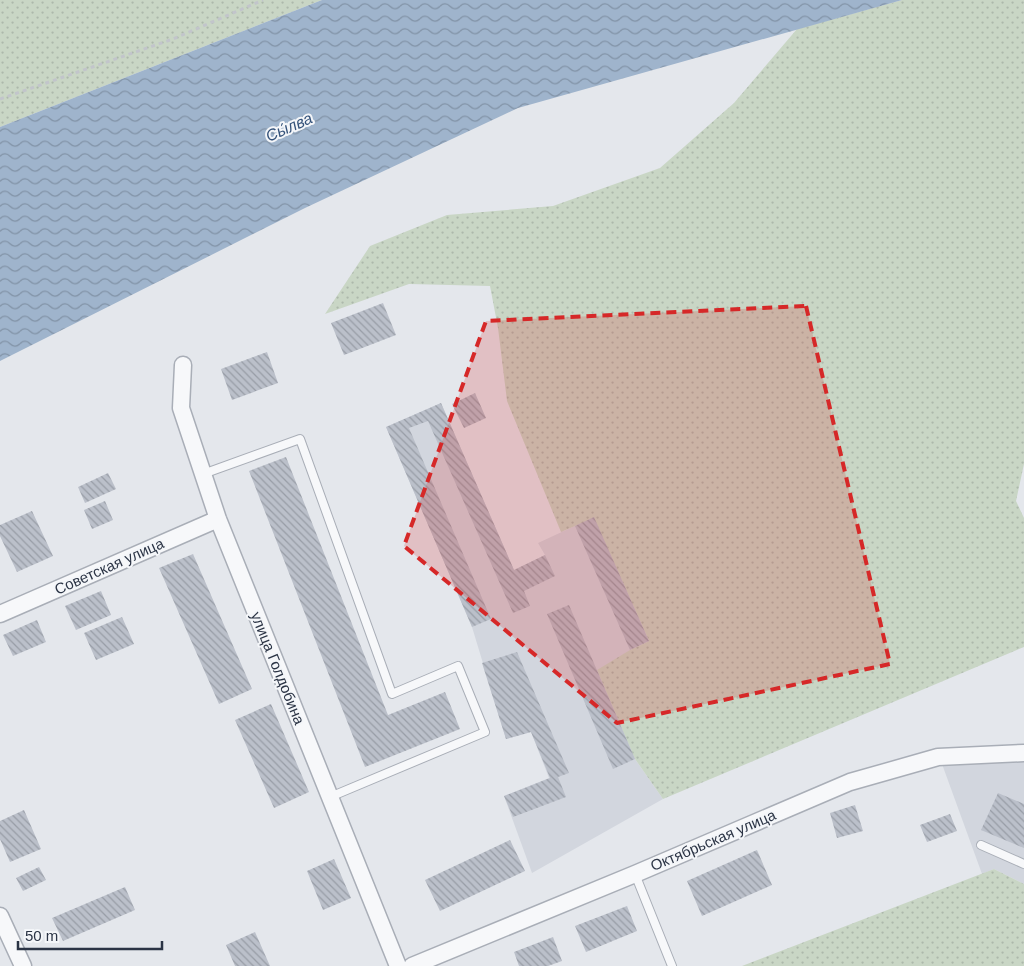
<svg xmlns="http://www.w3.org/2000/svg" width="1024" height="966" viewBox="0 0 1024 966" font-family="Helvetica,sans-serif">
<defs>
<pattern id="grass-dots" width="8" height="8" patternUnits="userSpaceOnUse" patternTransform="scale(1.25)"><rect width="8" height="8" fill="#c9d6c5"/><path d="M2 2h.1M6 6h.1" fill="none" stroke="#adb8ab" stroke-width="1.8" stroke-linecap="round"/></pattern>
<pattern id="water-waves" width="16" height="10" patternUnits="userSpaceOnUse" patternTransform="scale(1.25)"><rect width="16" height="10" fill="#9fb4cc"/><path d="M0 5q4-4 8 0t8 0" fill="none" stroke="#8293a7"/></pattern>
<pattern id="building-back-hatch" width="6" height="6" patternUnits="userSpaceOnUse" patternTransform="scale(1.25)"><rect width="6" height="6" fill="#bbc0ca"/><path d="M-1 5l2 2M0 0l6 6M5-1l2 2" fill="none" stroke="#989da6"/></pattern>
</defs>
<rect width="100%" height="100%" fill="#e4e7ec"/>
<!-- built -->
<path fill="#d2d6de" d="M441,403L514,570L545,555L538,543L594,517L649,641L630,650L635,759L663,799L532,873L504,796L549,778L531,732L506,739L472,627L386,427Z
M1024,757V884L994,869L982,874L942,764Z"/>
<!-- grass -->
<path fill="url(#grass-dots)" d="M0,0H322L0,127Z
M902,0H1024V464L1016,501L1024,518V647L663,799L635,759L597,670L630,650L649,641L594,518L561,532L507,401L498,328L490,286L409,284L325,314L370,246L447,215L553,206L660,168L734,103L797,29Z
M994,869L1024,884V966H742Z"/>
<!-- water -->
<path fill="url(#water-waves)" d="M322,0H902L518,108L305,208L0,361V127Z"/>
<!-- building -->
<path fill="url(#building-back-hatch)" d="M383,303L396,335L344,355L331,323Z
M267,352L278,383L232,400L221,369Z
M475,393L486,418L464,428L452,404Z
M441,403L514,570L545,555L555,576L524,591L530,606L513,613L428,421L409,428L491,619L472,627L386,427Z
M286,457L388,715L445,692L460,729L365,767L249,471Z
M108,473L116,489L85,503L78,487Z
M105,501L113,520L92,529L84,510Z
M32,511L53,556L17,572L0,536V525Z
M594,517L649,641L630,650L575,526Z
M193,554L252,689L219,704L159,568Z
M101,591L111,615L76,630L65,606Z
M569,605L635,759L613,769L547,614Z
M122,617L134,644L96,660L84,633Z
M37,620L46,642L13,656L3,635Z
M517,652L569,773L558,777L566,797L513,817L504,796L550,778L531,732L506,739L482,663Z
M271,704L309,792L274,808L235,720Z
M998,793L1024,804V848L981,830Z
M855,805L863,831L837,838L830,813Z
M24,810L41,849L10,862L0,839V821Z
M950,814L957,831L927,842L920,825Z
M510,840L525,871L440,911L425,880Z
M757,850L772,885L702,916L687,881Z
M334,859L351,898L323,910L307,871Z
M39,867L46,880L23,891L16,878Z
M125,887L135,910L63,941L52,918Z
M627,906L637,931L586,952L575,926Z
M255,932L270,966H235L226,945Z
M553,937L562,961L548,966H519L514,952Z"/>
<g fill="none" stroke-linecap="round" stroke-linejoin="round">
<!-- lane casing -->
<g stroke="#a9aeb7" stroke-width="10">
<path id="lane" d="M203,474L300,439L392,694L458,666L485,732L330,797
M981,845L1024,864
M635,874L672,966"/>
</g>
<!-- street casing -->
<g stroke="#a9aeb7" stroke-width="19">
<path id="street" d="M183,365L181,408L218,519L398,966
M0,614L218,519
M0,916L23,966
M412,966L635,874L850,782L938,757L1024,753"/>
</g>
<!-- path -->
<path stroke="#c2c5cb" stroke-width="3" stroke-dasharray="4 4" stroke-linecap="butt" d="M0,99L173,39L263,0"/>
<!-- lane -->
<use href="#lane" stroke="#f7f8fa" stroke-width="8"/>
<!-- street -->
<use href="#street" stroke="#f7f8fa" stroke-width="16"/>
</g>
<!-- marked area -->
<path fill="#d62828" fill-opacity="0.2" stroke="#d62828" stroke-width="4" stroke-dasharray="10 6" stroke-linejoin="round" d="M806,306L890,664L617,723L404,546L486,321Z"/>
<g text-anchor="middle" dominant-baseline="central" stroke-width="4" stroke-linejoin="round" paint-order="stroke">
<!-- street labels -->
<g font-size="15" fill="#2b3445" stroke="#f4f6f9">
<text transform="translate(109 566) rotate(-24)">Советская улица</text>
<text transform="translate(278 668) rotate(68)">улица Голдобина</text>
<text transform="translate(713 840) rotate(-23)">Октябрьская улица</text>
</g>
<!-- water labels -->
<g font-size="16" font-style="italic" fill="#34527a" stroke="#f4f6f9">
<text transform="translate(289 127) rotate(-24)">Сы́лва</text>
</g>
</g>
<!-- scale -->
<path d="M18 941v8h144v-8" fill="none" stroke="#2b3445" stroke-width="2.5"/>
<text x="25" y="941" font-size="15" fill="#2b3445" stroke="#f4f6f9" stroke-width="4" paint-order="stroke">50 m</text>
</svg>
